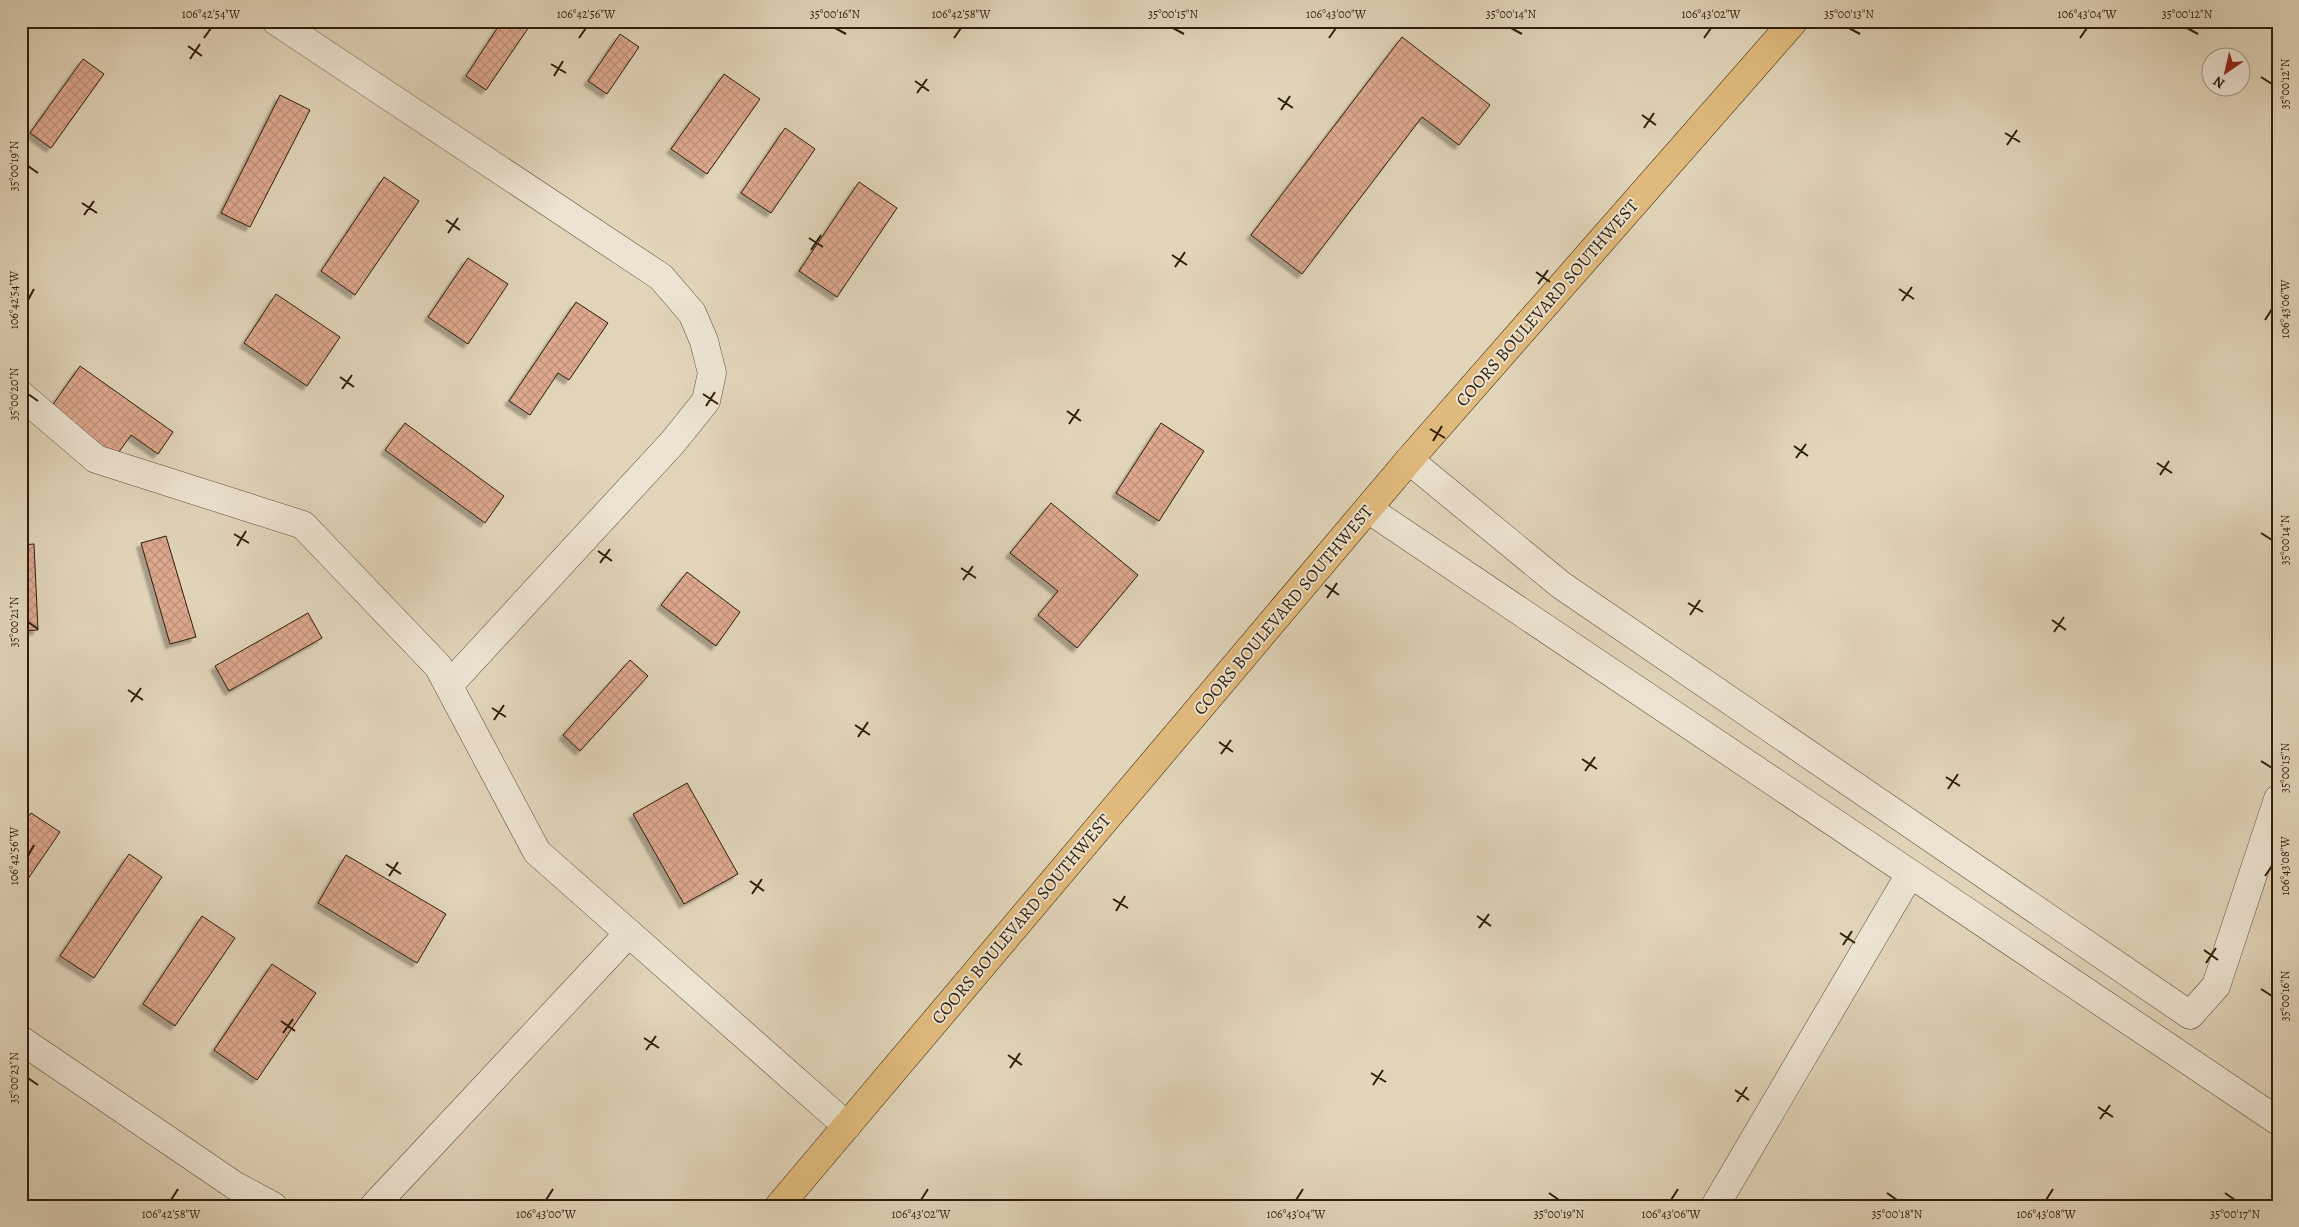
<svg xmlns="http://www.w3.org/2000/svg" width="2299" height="1227" viewBox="0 0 2299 1227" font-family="Alegreya,serif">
<defs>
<pattern id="building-cross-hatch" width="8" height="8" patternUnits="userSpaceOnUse" patternTransform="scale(1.25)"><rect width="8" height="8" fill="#dda88e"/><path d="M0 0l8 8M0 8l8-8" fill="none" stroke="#be9079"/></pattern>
<filter id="shadow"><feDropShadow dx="-4.5" dy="4.5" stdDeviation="1" flood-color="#0004"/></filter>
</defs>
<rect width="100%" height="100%" fill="#e1d4b9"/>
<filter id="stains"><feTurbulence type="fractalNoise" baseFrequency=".004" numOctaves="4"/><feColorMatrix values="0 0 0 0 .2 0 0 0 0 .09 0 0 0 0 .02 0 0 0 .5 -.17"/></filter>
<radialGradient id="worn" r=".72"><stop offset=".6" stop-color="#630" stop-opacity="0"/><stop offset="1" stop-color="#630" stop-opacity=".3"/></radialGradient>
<!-- building -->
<path fill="url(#building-cross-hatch)" stroke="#2f1e09" filter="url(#shadow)" d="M502,21H533L486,90L466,76Z
M620,34L639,47L607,94L588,81Z
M1402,37L1490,105L1459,145L1422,117L1302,274L1251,235Z
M83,59L104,74L51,148L30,133Z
M724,74L760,99L707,174L671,149Z
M280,95L310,110L250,227L221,213Z
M785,128L815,149L771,213L741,193Z
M384,177L419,201L355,295L321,271Z
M859,182L897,208L837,297L799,271Z
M468,258L508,284L468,344L428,317Z
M276,294L340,337L307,386L244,343Z
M576,302L608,323L569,380L558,373L530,415L509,401Z
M80,366L173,432L158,454L131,435L114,459L47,413Z
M405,423L504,496L485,523L385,450Z
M1161,423L1204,451L1159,521L1116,493Z
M1051,503L1138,575L1077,648L1038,615L1058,591L1010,553Z
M166,536L196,637L170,644L141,543Z
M34,544L38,630L21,631V545Z
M687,572L740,612L716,646L661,605Z
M308,613L322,638L229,691L215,666Z
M630,660L648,676L580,751L563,735Z
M687,783L738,874L684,904L633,814Z
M31,813L60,832L21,889V827Z
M129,854L162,877L94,978L60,956Z
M346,855L446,914L417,963L318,903Z
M202,916L235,938L175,1026L143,1004Z
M272,964L316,993L257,1080L214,1050Z
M46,1199L56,1206H42Z"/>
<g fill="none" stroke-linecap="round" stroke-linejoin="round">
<!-- minor casing -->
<g stroke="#5c4c35" stroke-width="29">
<path id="minor" d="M276,21L661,277L692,313L704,341L712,373L706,401L673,442L449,685
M21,395L96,459L303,525L438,666L537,852L847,1126
M1409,460L1561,585L2190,1015L2216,986L2278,799
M1368,509L2278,1121
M21,1040L234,1185L273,1206
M374,1206L629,933
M1715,1206L1910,874"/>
</g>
<!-- major casing -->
<g stroke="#2f1e09" stroke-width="29">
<path id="major" d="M779,1206L1409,460L1794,21"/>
</g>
<!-- minor -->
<use href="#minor" stroke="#ece3d2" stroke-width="28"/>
<!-- major -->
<use href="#major" stroke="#e0ba7c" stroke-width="28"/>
</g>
<!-- ticks -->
<path fill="none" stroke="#2f1e09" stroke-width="2" d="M835,28L846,34M1173,28L1184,34M1511,28L1522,34M1849,28L1860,34M2187,28L2198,34M204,38L211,28M579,38L586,28M954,38L961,28M1329,38L1336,28M1704,38L1711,28M2080,38L2087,28M188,46L202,56M190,59L200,44M551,64L566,73M554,76L563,61M2261,77L2272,84M915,81L929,91M917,93L927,79M1278,98L1293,108M1281,110L1290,96M1642,115L1656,125M1644,128L1654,113M2005,133L2020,142M2007,145L2017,130M28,166L38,173M82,203L97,213M84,215L94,201M446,220L460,230M448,233L458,218M809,238L823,247M811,250L821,235M1172,255L1187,265M1175,267L1185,252M1536,272L1550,282M1538,284L1548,270M1899,289L1914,299M28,300L34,289M1902,301L1912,287M2265,320L2272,309M340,377L354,387M342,389L352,375M28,394L38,401M703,394L718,404M706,406L715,392M1067,411L1081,421M1069,424L1079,409M1430,429L1445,438M1433,441L1442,426M1794,446L1808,456M1796,458L1806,444M2157,463L2172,473M2160,475L2169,461M2261,533L2272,540M234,534L249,543M237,546L246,531M598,551L612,561M600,563L610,549M961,568L976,578M963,580L973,566M1325,585L1339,595M1327,598L1337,583M1688,603L1703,612M1690,615L1700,600M2052,620L2066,630M28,622L38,629M2054,632L2064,617M128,690L143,700M131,702L141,688M492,708L506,717M494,720L504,705M855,725L870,735M858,737L868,722M1219,742L1233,752M1221,754L1231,740M1582,759L1597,769M2261,761L2272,768M1585,771L1595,757M1946,777L1960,786M1948,789L1958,774M28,856L34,845M386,864L401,874M389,876L398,862M2265,876L2272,866M750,881L764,891M752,894L762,879M1113,899L1128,908M1116,911L1125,896M1477,916L1491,926M1479,928L1489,914M1840,933L1855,943M1843,945L1852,931M2204,950L2218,960M2206,963L2216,948M2261,989L2272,996M281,1021L295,1031M283,1033L293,1019M644,1038L659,1048M646,1050L656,1036M1008,1055L1022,1065M1010,1068L1020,1053M1371,1073L1386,1082M28,1078L38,1085M1373,1085L1383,1070M1735,1090L1749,1100M1737,1102L1747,1087M2098,1107L2113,1117M2100,1119L2110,1105M1549,1193L1559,1200M1887,1193L1897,1200M2225,1193L2235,1200M171,1200L178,1189M546,1200L553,1189M921,1200L928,1189M1296,1200L1303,1189M1671,1200L1678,1189M2046,1200L2053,1189"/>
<g text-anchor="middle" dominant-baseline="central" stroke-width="4" stroke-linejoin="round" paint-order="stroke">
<!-- street labels -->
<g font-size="18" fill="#2f1e09" stroke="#ece3d2">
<text transform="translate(1547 303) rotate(-49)">COORS BOULEVARD SOUTHWEST</text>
<text transform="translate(1283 610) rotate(-50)">COORS BOULEVARD SOUTHWEST</text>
<text transform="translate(1021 919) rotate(-50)">COORS BOULEVARD SOUTHWEST</text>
</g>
</g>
<!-- margin -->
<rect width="2299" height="1227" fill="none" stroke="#e1d4b9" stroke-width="55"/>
<!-- north arrow -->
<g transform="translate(2226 72) rotate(214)"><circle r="24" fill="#ece3d2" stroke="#a09482"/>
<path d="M0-4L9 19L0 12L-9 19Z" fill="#8f2418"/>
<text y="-8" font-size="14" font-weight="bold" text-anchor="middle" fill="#2f1e09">N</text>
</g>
<rect x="28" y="28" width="2244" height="1172" fill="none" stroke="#2f1e09" stroke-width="2"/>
<g font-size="12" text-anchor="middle" fill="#2f1e09">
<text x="211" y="18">106°42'54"W</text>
<text x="586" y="18">106°42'56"W</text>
<text x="835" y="18">35°00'16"N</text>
<text x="961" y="18">106°42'58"W</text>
<text x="1173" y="18">35°00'15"N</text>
<text x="1336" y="18">106°43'00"W</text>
<text x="1511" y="18">35°00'14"N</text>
<text x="1711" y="18">106°43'02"W</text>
<text x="1849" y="18">35°00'13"N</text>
<text x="2087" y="18">106°43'04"W</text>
<text x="2187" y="18">35°00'12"N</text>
<text transform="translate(2285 84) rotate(-90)" y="4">35°00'12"N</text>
<text transform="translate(14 166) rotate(-90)" y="4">35°00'19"N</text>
<text transform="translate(14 300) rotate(-90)" y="4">106°42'54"W</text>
<text transform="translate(2285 309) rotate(-90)" y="4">106°43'06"W</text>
<text transform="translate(14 394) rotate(-90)" y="4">35°00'20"N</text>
<text transform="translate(2285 540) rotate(-90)" y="4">35°00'14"N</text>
<text transform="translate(14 622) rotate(-90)" y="4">35°00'21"N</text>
<text transform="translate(2285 768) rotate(-90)" y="4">35°00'15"N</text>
<text transform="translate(14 856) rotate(-90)" y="4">106°42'56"W</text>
<text transform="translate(2285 866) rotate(-90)" y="4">106°43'08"W</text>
<text transform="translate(2285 996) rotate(-90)" y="4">35°00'16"N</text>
<text transform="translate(14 1078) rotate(-90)" y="4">35°00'23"N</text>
<text x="171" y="1218">106°42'58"W</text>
<text x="546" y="1218">106°43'00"W</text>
<text x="921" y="1218">106°43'02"W</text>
<text x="1296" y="1218">106°43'04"W</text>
<text x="1559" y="1218">35°00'19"N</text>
<text x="1671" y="1218">106°43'06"W</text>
<text x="1897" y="1218">35°00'18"N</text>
<text x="2046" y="1218">106°43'08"W</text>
<text x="2235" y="1218">35°00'17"N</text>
</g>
<rect width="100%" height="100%" filter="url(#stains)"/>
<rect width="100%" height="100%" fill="url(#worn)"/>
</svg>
